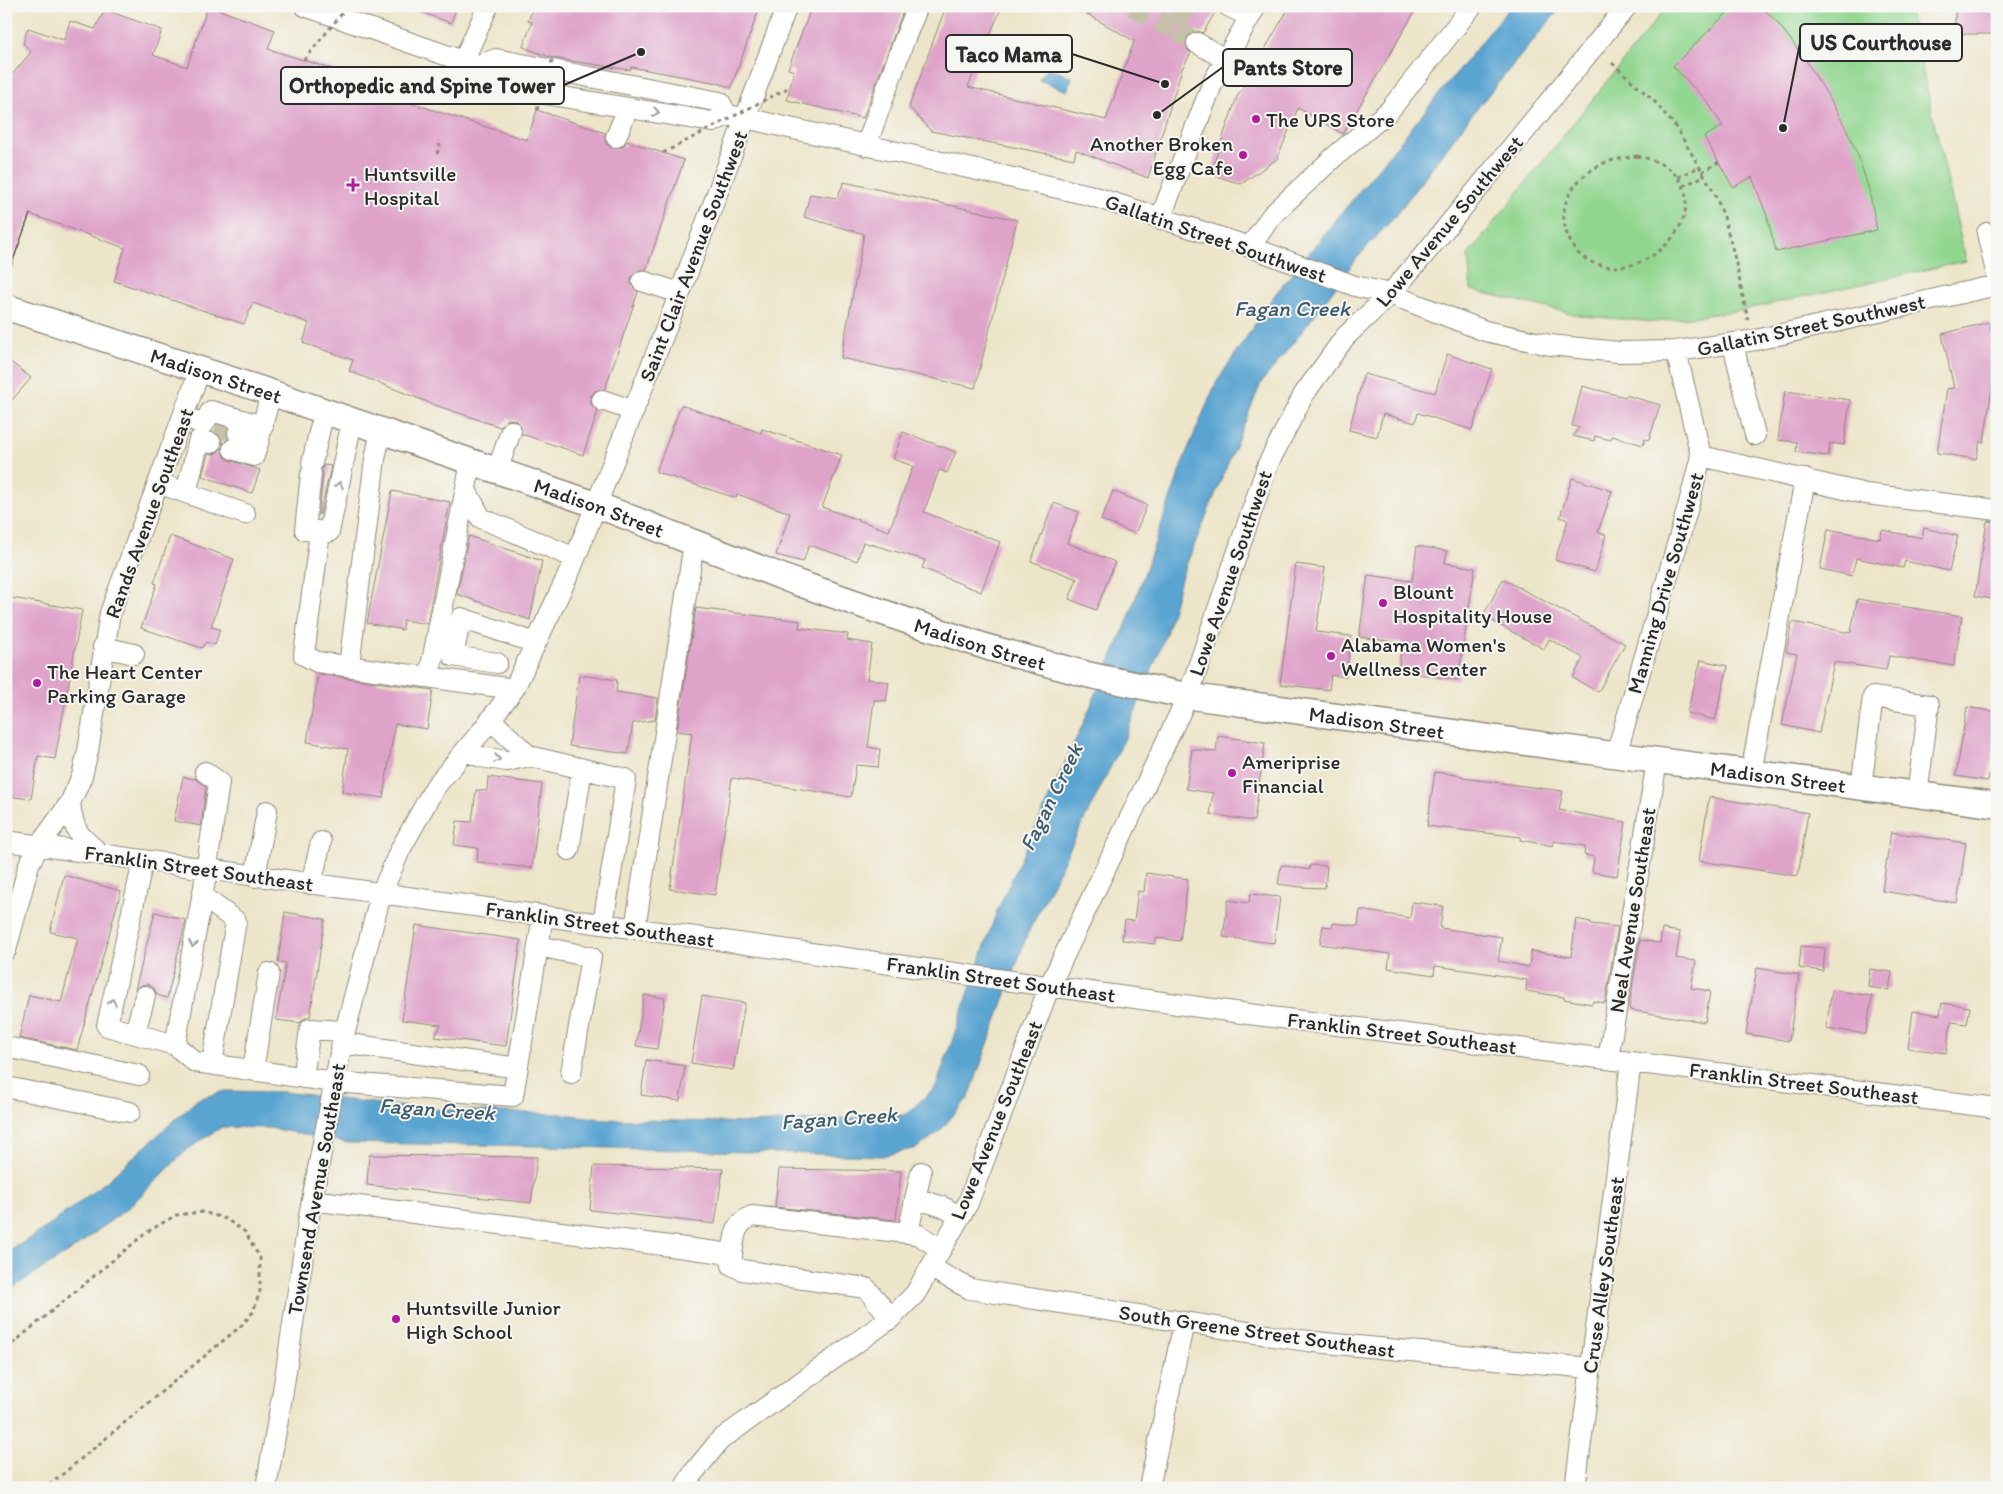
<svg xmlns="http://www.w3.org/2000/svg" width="2003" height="1494" viewBox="0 0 2003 1494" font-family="Itim,sans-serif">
<rect width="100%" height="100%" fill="#f6f6f2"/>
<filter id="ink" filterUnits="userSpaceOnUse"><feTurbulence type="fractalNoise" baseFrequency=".02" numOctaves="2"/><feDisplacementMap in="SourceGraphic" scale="10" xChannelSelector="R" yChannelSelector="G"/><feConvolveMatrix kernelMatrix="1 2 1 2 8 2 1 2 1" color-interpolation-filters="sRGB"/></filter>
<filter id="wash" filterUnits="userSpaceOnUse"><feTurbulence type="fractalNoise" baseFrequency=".0096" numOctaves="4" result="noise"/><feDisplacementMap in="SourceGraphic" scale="20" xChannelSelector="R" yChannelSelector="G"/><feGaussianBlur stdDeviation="1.12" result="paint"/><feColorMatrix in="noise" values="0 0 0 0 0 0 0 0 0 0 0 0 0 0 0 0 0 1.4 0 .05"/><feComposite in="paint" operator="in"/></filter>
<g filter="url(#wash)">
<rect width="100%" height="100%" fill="#ede5c9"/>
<!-- green -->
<path fill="#91d68f" stroke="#5e805d" d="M1667,6H1908L1966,261L1743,310L1655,322L1583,316L1471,290L1468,255Z"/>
<!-- water -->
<path fill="#5aa4d2" stroke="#42687e" d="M1511,6H1562L1469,118L1396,215L1358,257L1298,337L1261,383L1182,575L1166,634L1124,740L1027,935L969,1097L939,1132L917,1148L882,1156L542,1146L348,1143L270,1128L222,1127L188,1149L129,1207L72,1250L6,1292V1253L43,1230L107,1181L198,1099L226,1091L285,1092L420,1109L561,1114L606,1119L753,1123L905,1115L936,1087L997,911L1082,726L1128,620L1187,451L1216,383L1273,297Z
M1048,68L1072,77L1067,91L1039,80Z"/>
<g id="blocks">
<!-- building -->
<path fill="#dfa3ca" d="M208,6L275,30L268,49L374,82L373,91L527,140L537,110L605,133L606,144L612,148L623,147L627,141L684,160L646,270H639L631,277V284L638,292L605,389L595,391L591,396L590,403L598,411L583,455L522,434L520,424L515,420L508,419L500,427L435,405L349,371L353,360L303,343L309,323L253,303L244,324L114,281L125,248L30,214L8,275L6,274V73L12,75L31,52L23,43L28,28L64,40L70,21L95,29L105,10L162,30L153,55L187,67Z
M410,6H457L451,23L410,8Z
M534,6H760L731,88L718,83L631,67L630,70L553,58L523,47L532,22L528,21Z
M812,6H905L863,118L787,100L794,71L788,69Z
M946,6H1002L968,87L1106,120L1134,41L1073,6H1216L1217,9L1203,33L1197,31L1191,33L1186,38L1187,49L1191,53L1182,69L1148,178L1076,150L1074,159L931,131L909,107Z
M1290,6H1418L1343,134L1298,108L1277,159L1241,184L1210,174L1237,97Z
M1734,6H1761L1777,22L1803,56L1830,99L1847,130L1859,158L1869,190L1877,230L1776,252L1767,216L1752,177L1733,187L1704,137L1723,126L1706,100L1673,66Z
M1955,6H1997L1996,34H1955Z
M844,182L1017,220L975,388L841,358L864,234L804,217L810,194L837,198Z
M1989,322L1997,358V380L1993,381L1984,442H1980L1976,459L1937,453L1947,389L1954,388L1942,334Z
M1447,354L1492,369L1472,430L1418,413L1415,423L1383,414L1377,437L1349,430L1364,374L1435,393Z
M6,358L31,378L6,407Z
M1582,386L1625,397L1626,395L1660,405L1649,440L1645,439L1643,445L1612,436L1611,440L1595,436L1594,441L1573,436L1579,427L1572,426Z
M1785,391L1850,400L1844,445L1830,443L1828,456L1796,452L1797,442L1778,440Z
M681,405L761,433L762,429L842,455L822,507L889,531L913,466L893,459L903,432L956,452L947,473L939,470L924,512L1000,542L981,592L922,568L925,560L863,542L857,561L809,545L803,562L776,555L790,513L737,494L736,498L656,472Z
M217,425L227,428L226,435L228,439L223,444L220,435L215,432Z
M222,448L224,456L229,460L260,470L252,493L202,476L208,454H215Z
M324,465L331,466L320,515L319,514L323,475L322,469Z
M1572,478L1612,491L1598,532L1606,535L1595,572L1555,560L1568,520L1560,517Z
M392,491L450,502L427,624L403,620V630L367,623Z
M1113,491L1147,505L1135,534L1101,520Z
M1054,503L1079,512L1067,543L1115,562L1096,610L1069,599L1077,579L1031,561Z
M1987,521L1997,522V600L1975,596Z
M1924,528L1958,536L1949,571L1905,561L1903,568L1856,558L1852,576L1820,569L1828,529L1880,539L1882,530L1922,538Z
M170,536L234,559L211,627L220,629L215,645L206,642L202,648L141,628L157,584L154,583Z
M469,536L542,561L530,620L457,594Z
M1417,546L1447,551L1445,563L1475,568L1458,680L1398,671L1402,643L1359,637L1368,575L1412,581Z
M1296,564L1325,568L1316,632L1351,636L1346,677L1331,675L1329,690L1280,684Z
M1503,579L1625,644L1598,692L1573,678L1583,658L1549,639L1544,649L1483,616Z
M6,597L82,610L55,759L38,756L31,799L6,796Z
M1857,599L1962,616L1954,666L1889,656L1886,670L1834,662L1819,733L1782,725L1797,654L1786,652L1792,622L1851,633Z
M696,608L800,621L799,628L848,634L847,640L872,644L867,679L889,682L886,701L874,700L868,747L880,749L878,767L856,765L851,797L732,778L715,895L670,889L692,733L677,731Z
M1701,660L1728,666L1715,720L1687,713Z
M318,674L433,690L427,729L395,724L383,798L342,792L348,749L307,742Z
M579,675L617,680L616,692L658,698L655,720L633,723L628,754L569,746Z
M1967,707L1997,712V730L1988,781L1956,776Z
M1218,736L1265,743L1254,821L1210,814L1213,793L1186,789L1192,749L1216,752Z
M1435,772L1463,776V778L1563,791L1559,810L1626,822L1617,876L1592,872L1594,857L1584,855L1585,846L1554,841L1553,846L1520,840L1521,837L1427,826Z
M183,777L196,779L206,787L201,826L174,821Z
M488,777L542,784L532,868L477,862L478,848L454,845L457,821L472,822L476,790L487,791Z
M1709,797L1808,813L1798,876L1699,861Z
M1891,832L1966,843L1957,903L1882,891Z
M1281,865L1309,870L1310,865L1327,866L1325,888L1300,887L1278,884Z
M1146,873L1188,879L1180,941L1156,938L1155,944L1122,940L1125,920L1134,921L1138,891L1144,892Z
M64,875L121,891L77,1050L19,1038L29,995L61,1002L78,938L50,932Z
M1250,894L1280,897L1274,943L1223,937L1228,900L1249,903Z
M1412,902L1443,906L1440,928L1502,937L1498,961L1529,967L1531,951L1571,957L1576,919L1591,922V924L1618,927L1605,1003L1593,1001L1592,1004L1564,999V997L1526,991L1527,980L1486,973L1435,966L1434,975L1388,968L1390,954L1320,944L1323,926L1332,927L1333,923L1358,926L1360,910L1410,918Z
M155,912L186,920L167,998L157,995L154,988L148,984L142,985L135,990Z
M285,912L325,919L310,1017L305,1018L300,1023L276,1020L286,963L278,962Z
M416,925L521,940L506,1046L435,1037L441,1025L402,1020Z
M1662,929L1680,932L1676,958L1696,961L1691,988L1710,991L1705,1022L1630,1010V1008L1629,1007L1640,940L1660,943Z
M1801,946L1825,948L1823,971L1799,968Z
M1757,968L1799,975L1789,1041L1746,1034Z
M1870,969L1892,972L1889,990L1868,987Z
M1832,990L1872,996L1866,1034L1826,1028Z
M644,995L665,998L657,1049L636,1046Z
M702,996L745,1003L733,1070L691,1063Z
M1942,1003L1970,1007L1967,1024L1951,1022L1946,1053L1908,1048L1913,1011L1940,1015Z
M646,1060L685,1066L680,1101L641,1095Z
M369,1155L537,1157L531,1203L367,1185Z
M594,1166L723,1169L715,1224L590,1210Z
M779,1169L901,1171L896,1220L775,1207Z"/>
</g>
</g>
<g filter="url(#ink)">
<use href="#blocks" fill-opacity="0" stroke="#8c887a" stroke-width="1"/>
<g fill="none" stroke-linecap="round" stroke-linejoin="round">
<!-- minor-tunnel -->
<path stroke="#c6c0a9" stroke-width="20" stroke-dasharray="20 10" stroke-linecap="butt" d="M1132,6L1174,29
M1187,6L1174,29L1197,43
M216,427L238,433"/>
<!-- minor casing -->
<g stroke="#8c887a" stroke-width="22">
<path id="minor" d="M305,6L477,66L491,82L533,92L713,122L727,115L745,118L1089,195L1250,247L1355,286L1390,294L1485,331L1550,345L1618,352L1676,351L1756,340L1997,285
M1228,6L1250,17
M1197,43L1225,59
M463,62L488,6
M477,66L496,59L720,102L727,115
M616,137L628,108
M866,146L905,38L918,6
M1160,219L1213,82L1256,6
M1987,233L1997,276
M1250,247L1272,215L1334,157L1389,111L1472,6
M642,281L680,293
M1733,344L1755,435
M602,400L634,411
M184,417L204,424L211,411L263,426
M259,438L271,393
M233,449L254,456L259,440L238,433
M1701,456L1866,494L1997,510
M312,463L324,411
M497,471L511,431
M311,474L305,530L329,532L352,421
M158,483L245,514
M466,490L481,518L575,558
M186,493L199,440L211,443
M320,532L304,655L317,662L514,689
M103,647L134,654
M497,663L453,656L461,618L536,643
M349,666L375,459L381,431
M429,677L471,462
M491,720L529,756
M465,751L481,757L507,761L529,756L626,779L603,924
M1616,755L1688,507L1701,456L1676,351
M1751,773L1805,479
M1861,787L1873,697L1929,705L1917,795
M70,803C74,834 79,836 102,855
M6,841L1256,1015L1997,1108
M569,850L582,769
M143,861L107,1026L175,1045L204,887L219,782L205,772
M255,877L267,811
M311,884L321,842
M202,896L236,921L212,1064
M635,929L694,543
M538,946L591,957L571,1073
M6,950L29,864L39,846L70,803L82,776L88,751L110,613L200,370
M135,1033L145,996
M342,1043L518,1068
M175,1045L195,1062L334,1082L513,1096L543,916
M6,1047L139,1075
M1608,1059L1657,761
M253,1070L269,973
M303,1078L310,1029L344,1031
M6,1087L130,1112
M915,1198L943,1207L960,1216
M312,1200L732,1254C735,1236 734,1224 752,1216L908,1233L921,1172
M908,1233L919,1235L941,1249
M732,1254V1265L742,1270L866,1288L891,1318
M931,1268L970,1289L1280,1337L1315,1342L1590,1368
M266,1488L283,1391L309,1216L342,1043L381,894L400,850L435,787L481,732L514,689L570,571L680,293L787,6
M684,1488L694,1472L720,1440L891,1318L915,1294L968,1203L1050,985L1188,696L1268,464L1304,394L1345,337L1390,294L1423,256L1627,6
M1149,1488L1184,1322
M1575,1488L1631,1062"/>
</g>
<!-- major casing -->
<g stroke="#8c887a" stroke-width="28">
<g id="major">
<path id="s1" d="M6,307L260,389L597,505L798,583L908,621L990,648L1089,675L1188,696L1616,755L1997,805"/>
</g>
</g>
<!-- path -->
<path stroke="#8c887a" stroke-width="3" stroke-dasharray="4 4" stroke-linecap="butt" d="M1612,63L1654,101L1676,127L1714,192L1724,217L1735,259L1748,320
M437,154L440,144
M1637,156C1736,176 1666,286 1597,264C1590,262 1583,258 1578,253C1550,218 1566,181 1604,163C1614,159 1626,158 1637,156Z
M1702,172L1719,162
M1678,177L1699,167
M1683,186L1704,176
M6,1349L147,1232L176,1215L203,1212L226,1219L245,1232L260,1258V1291L253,1312L242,1325L46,1488"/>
<!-- minor -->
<use href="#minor" stroke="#fff" stroke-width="20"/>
<!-- major -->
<use href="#major" stroke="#fff" stroke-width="25"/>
<!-- tram -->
<path stroke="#2b2b2b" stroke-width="1" d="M6,279L30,214"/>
<!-- path-bridge -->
<path stroke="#8c887a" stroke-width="3" stroke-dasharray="4 4" stroke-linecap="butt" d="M304,60L348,6
M537,110L553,58
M663,153L790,87"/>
</g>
<!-- one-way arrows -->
<defs><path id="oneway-chevron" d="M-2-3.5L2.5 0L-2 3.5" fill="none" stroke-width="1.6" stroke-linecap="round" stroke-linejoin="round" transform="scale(1.25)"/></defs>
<g stroke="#a0a0a0">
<use href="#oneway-chevron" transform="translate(656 112) rotate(9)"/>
<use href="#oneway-chevron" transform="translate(339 485) rotate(-79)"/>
<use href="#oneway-chevron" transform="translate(497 759) rotate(10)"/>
<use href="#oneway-chevron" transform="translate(193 944) rotate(101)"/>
<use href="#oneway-chevron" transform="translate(112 1002) rotate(-77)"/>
</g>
</g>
<!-- markers -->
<g fill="#b5179e" stroke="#f6f6f2" stroke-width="2">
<circle cx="1256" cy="119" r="5"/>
<circle cx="1243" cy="155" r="5"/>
<path d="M350.5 177.5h5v5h5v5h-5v5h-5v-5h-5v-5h5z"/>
<circle cx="1383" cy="603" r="5"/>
<circle cx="1331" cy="656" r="5"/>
<circle cx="37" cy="683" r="5"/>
<circle cx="1232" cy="773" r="5"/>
<circle cx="396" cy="1319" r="5"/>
</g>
<g text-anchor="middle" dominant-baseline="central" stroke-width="4" stroke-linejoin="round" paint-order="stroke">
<!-- poi labels -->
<g font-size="21" fill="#2b2b2b" stroke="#f6f6f2" text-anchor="start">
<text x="1266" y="119">The UPS Store</text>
<text x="1233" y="143" text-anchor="end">Another Broken<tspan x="1233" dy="24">Egg Cafe</tspan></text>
<text x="364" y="173">Huntsville<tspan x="364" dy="24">Hospital</tspan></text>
<text x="1393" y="591">Blount<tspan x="1393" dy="24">Hospitality House</tspan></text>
<text x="1341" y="644">Alabama Women's<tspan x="1341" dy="24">Wellness Center</tspan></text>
<text x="47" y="671">The Heart Center<tspan x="47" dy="24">Parking Garage</tspan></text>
<text x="1242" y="761">Ameriprise<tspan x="1242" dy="24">Financial</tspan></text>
<text x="406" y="1307">Huntsville Junior<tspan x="406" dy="24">High School</tspan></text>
</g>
<!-- street labels -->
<g font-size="21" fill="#2b2b2b" stroke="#f6f6f2">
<text transform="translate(1449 221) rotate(-50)">Lowe Avenue Southwest</text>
<text transform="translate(1216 238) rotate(19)">Gallatin Street Southwest</text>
<text transform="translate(693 256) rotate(-69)">Saint Clair Avenue Southwest</text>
<text transform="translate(1811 325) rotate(-12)">Gallatin Street Southwest</text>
<text stroke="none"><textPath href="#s1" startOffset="221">Madison Street</textPath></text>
<text stroke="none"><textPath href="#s1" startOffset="626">Madison Street</textPath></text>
<text transform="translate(149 513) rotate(-70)">Rands Avenue Southeast</text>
<text transform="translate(1230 573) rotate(-71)">Lowe Avenue Southwest</text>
<text transform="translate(1665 583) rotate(-74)">Manning Drive Southwest</text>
<text stroke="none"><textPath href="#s1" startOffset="1031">Madison Street</textPath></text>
<text stroke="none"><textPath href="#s1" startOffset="1436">Madison Street</textPath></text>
<text stroke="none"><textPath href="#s1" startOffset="1841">Madison Street</textPath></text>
<text transform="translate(199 868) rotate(8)">Franklin Street Southeast</text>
<text transform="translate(1632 910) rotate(-81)">Neal Avenue Southeast</text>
<text transform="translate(600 924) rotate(8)">Franklin Street Southeast</text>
<text transform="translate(1001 979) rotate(8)">Franklin Street Southeast</text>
<text transform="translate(1402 1033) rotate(7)">Franklin Street Southeast</text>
<text transform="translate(1804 1083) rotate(7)">Franklin Street Southeast</text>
<text transform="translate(996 1120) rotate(-68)">Lowe Avenue Southeast</text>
<text transform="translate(316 1189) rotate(-80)">Townsend Avenue Southeast</text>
<text transform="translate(1603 1275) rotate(-82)">Cruse Alley Southeast</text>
<text transform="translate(1257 1331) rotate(8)">South Greene Street Southeast</text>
</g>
<!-- water labels -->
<g font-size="22" font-style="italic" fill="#3e5b6e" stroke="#f6f6f2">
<text x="1292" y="308">Fagan Creek</text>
<text transform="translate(1051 797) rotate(-64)">Fagan Creek</text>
<text transform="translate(437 1109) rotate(4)">Fagan Creek</text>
<text transform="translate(839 1118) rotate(-4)">Fagan Creek</text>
</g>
</g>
<!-- callouts -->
<path fill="none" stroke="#2b2b2b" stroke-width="2" d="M1783 128L1800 43M1165 84L1072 54M1157 115L1223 67M641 52L564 85"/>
<g fill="#2b2b2b" stroke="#f6f6f2" stroke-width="2">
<circle cx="1783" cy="128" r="5"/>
<circle cx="1165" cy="84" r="5"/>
<circle cx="1157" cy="115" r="5"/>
<circle cx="641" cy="52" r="5"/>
</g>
<g fill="#f6f6f2" stroke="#2b2b2b" stroke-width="2">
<rect x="1800" y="24" width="162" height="37" rx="5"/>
<rect x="946" y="35" width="126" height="37" rx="5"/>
<rect x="1223" y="49" width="129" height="37" rx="5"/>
<rect x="281" y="67" width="283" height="37" rx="5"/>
</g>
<g font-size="22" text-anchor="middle" font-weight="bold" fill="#2b2b2b">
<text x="1881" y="50">US Courthouse</text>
<text x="1009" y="62">Taco Mama</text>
<text x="1288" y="75">Pants Store</text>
<text x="422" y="93">Orthopedic and Spine Tower</text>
</g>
<!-- margin -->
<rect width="2003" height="1494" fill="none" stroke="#f6f6f2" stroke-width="25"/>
</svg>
